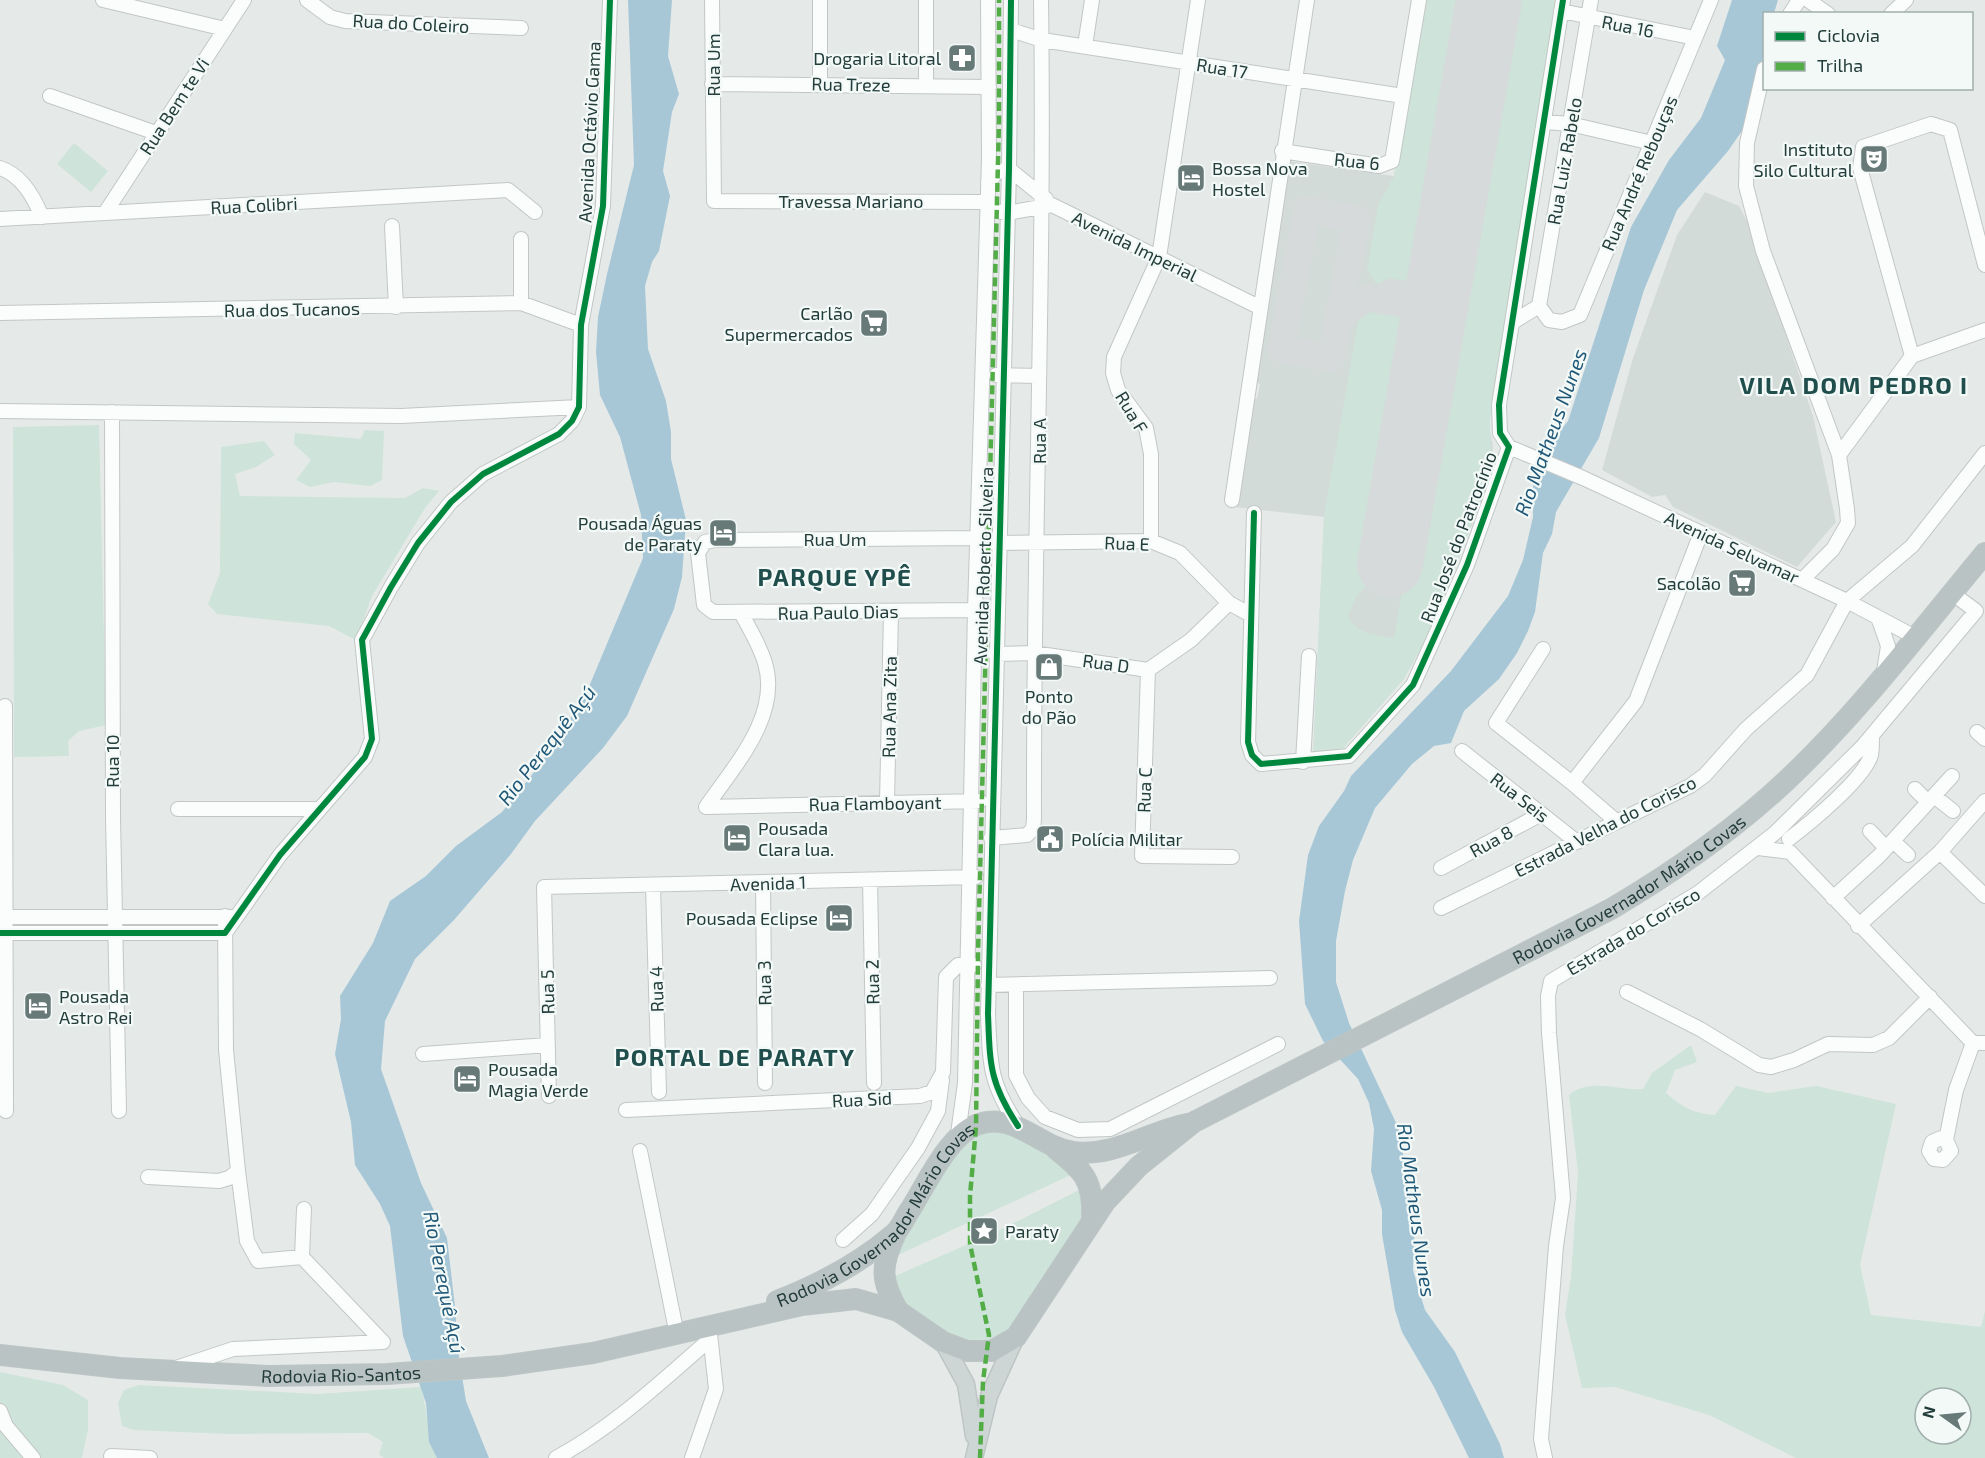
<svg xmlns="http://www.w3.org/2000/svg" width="1985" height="1458" viewBox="0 0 1985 1458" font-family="'Exo 2',sans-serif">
<rect width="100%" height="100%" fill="#e5eae9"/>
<!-- built -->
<path fill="#d3dbd9" d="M1424,0H1559L1491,411L1489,427L1493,446L1492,471L1485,494L1404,679L1313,757L1324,517L1235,507L1251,398L1257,399L1260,384L1254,381L1287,161L1394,176Z
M1705,192L1739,206L1748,223L1813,416L1836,522L1797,567L1673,507L1665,495L1652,497L1602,470L1633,358L1677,235Z"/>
<!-- green -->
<path fill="#cee3d9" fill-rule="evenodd" d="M1424,0H1473L1424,282L1411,289L1376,283L1367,270L1378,205L1394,176Z
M1506,0H1559L1491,411C1488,431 1493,451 1492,471L1435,623L1404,679L1340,752L1313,757L1324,516L1360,312L1372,304L1410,312L1416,324L1370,583L1357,595L1348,616C1356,635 1376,634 1394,638Z
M74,143L108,171L91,192L57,164Z
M99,425L106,725L79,731L68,741L69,756L14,757L13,427Z
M365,430L384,431L382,480L370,486L334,482L310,487L296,480L311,460L294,444L295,433L361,439Z
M264,441L275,455L256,467L235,474L240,496L405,498L423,488L439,491L425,508L372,596L356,640L329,626L217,614L208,604L220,573L221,447Z
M1691,1045L1697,1062L1675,1070L1666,1093C1682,1107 1694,1114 1715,1115L1736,1086L1768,1093L1816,1086L1896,1104L1860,1265L1871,1315L1981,1327L1985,1311V1458H1796L1709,1415L1615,1387L1582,1388L1565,1315L1571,1277L1578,1173L1569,1095C1589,1077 1619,1091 1643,1089L1652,1073ZM1925,1398H1961V1434H1925Z
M981,1129L1009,1131L1057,1161L1073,1174L896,1256L895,1247L954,1153Z
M1081,1189L1085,1216L1015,1324L994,1345L968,1346L908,1309L888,1279L996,1232Z
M0,1372L63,1385L88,1400V1429L82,1458H0Z
M139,1385L318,1394L421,1387C428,1411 426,1435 437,1458H384L379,1454L383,1442L368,1433L229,1434L134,1430L122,1426L118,1403L124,1390Z"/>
<!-- water -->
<path fill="#a7c7d7" d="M628,0H672L668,56L679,94L672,112L663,171L670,196L659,251L652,262L645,286L648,349L666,401L671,432V459L686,520L682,577L674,609L627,716L603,748L535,821L511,854L454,920L415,959L385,1021L381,1069L421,1183L447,1238L456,1315V1338L466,1401L489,1458H437L429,1442L426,1403L403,1336L390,1226L380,1204L355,1165L351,1122L335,1054L341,1019L340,996L373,943L390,901L426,876L456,846L502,812L539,766L585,696L643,558L641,515L620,437L600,395L596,352L598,317L607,274L634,165Z
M1732,0H1778L1774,13L1764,14V53L1744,128L1728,151L1677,210L1644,290L1599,438L1556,512L1552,534L1543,553L1535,612L1528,631L1517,653L1499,679L1464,711L1451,743L1434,746L1412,764L1375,808L1353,860L1345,891L1336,941V982L1349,1023L1398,1127L1415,1218L1413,1270L1425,1310L1455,1352L1500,1444L1504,1458H1469L1434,1387L1402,1332L1395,1310L1382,1234V1210L1371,1171L1374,1129L1369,1103L1358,1079L1323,1041L1305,1004L1299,921L1308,855L1319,826L1344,791L1351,776L1451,671L1508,596L1523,560L1533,517V478L1552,441L1568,421L1631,227L1669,160L1701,118L1725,60L1717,46Z"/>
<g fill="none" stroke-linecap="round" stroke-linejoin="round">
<!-- taxiway -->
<path stroke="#d6dada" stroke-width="27" d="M1307,210L1357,219L1331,358L1281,349Z
M1391,292L1415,296L1439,287
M1339,316L1368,298L1414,306L1431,330"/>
<!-- runway -->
<path stroke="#d6dada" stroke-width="66" d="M1390,564L1489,0"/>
<!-- minor casing -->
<g stroke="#c2c7c6" stroke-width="16">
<path id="minor" d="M103,0L225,29
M307,0L330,17L345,21L521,28
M712,0L714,201L988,202L991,210L1007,213L1052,205L1259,307
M1011,0L1009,169L988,1014C990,1064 989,1082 1018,1126
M1591,0L1539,306L1549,320L1562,322L1580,315L1711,0
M1808,0L1828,14
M1561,11L1695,38
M1790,14L1799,0
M1891,14L1906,0
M1011,30L1042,40L1403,96
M1085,46L1092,0
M1764,69L1747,143L1746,186L1763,251L1839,455L1847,509L1848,523L1833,549L1802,580
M712,84L989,87
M820,84V0
M926,85V0
M50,96L156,133
M1545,122L1570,124L1652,143
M1282,151L1379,166L1392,161L1419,0
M0,168C22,175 34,197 42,217
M988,183L998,171L1009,169L1046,199
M105,213L244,0
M0,219L508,190L535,212
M392,226L396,307
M521,303V239
M0,313L521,303L581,325
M1513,322L1539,306
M1912,356L1860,168L1863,147L1931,124L1950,130L1985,265
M996,375L1039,376
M0,411L401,416L579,407
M112,412L113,818L119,1111
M1509,447L1583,478L1847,601L1915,637
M1839,455L1912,356L1985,330
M1232,500L1307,0
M1254,513L1248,742L1252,755L1261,764L1349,756L1413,685L1467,565L1509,447L1500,433L1499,405L1563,0
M1151,541V454L1146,428L1118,390L1113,373L1114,357L1159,257L1198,0
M975,610L713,612L704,605L698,553L705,542L716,540L978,538L994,543L1151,541L1180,553L1229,603L1251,615
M1879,620L1888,646L1884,672
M1543,649L1496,723L1572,783
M995,654L1033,653L1148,670L1191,640L1229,603
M1148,670L1142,856L1232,857
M5,706L6,1111
M1977,732L1985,739
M1462,751L1577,842
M1303,762L1309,656
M1915,789L1928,802
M1934,796L1953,811
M887,803L891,611
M706,807L980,801
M706,807C734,766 781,716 765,663C760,646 750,629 741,613
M178,809H319
M1616,821L1572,783L1636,701L1701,533
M1870,831L1886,848
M991,838L1027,835L1033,829L1034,819C1033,546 1045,273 1041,0
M1789,839C1810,823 1864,779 1871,755C1872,749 1872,742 1872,736
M1893,841L1908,855
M1758,848L1790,852L1973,1043H1985
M1940,852L1985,896
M1441,868L1541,814
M870,880L874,1083
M763,883L765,1083
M653,886L659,1092
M1833,898L1879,856L1952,776
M1441,908L1690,786L1705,775L1746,729L1807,675L1847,601L1912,546L1985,453
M0,917H234
M1858,926L1940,852L1985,801
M0,933H225L280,855L365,757L372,739L362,640L391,587L418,543L451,502L483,474L559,434L572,421L579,407L581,325L603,206L610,0
M988,985L1270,978
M1016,986V1075L1028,1098L1045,1117L1078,1130L1110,1129L1278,1044
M1627,992L1700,1029L1759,1065L1771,1067L1794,1060L1828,1044L1873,1045L1889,1038L1930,997
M423,1054L548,1045
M549,1096L544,887L976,877
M626,1110L920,1096L932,1092L943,1072L946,977L958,965H974
M958,1134L965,1083L975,610L989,159L988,0
M1946,1140L1941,1138L1932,1142L1929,1151L1934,1159L1943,1160L1951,1151L1946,1140L1956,1090L1973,1043
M640,1151L677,1335
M238,1171L247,1241L258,1261L302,1257
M148,1177L219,1181L229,1178L238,1171L226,1050L225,916
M304,1209L302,1257L383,1342
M843,1240L872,1214L918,1148L938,1111L942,1080
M173,1369L233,1349L383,1342
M0,1411L6,1426L33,1458
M111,1456L150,1458
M556,1458C613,1427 660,1383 709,1340
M692,1458L716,1389L710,1334
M1545,1458L1541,1439L1556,1246L1563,1198L1549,1033L1548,996L1551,981L1698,893L1775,833L1863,746L1976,611L1952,593"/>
</g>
<!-- major casing -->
<g stroke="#bdc6c5" stroke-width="19">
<path id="major" d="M943,1342L966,1384L974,1436
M974,1458L989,1396L1016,1337"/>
</g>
<!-- highway casing -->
<g stroke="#bdc6c5" stroke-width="22">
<g id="highway">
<path d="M1056,1149C1083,1170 1094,1181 1092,1217"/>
<path d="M895,1235C880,1267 881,1281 898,1311"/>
<path id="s1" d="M777,1301C821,1284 859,1264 895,1233C901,1228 905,1217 910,1210C926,1185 948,1136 976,1125C1014,1110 1038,1147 1073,1152C1115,1157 1148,1132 1187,1124"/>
<path id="s2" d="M0,1355L120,1368L268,1376L387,1374L502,1366L593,1353L802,1305L856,1299L898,1311L943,1342L967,1351H992L1016,1337L1105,1202L1139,1166L1194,1122L1611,909C1674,872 1734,830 1787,780C1860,711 1921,630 1985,553"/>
</g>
</g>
<!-- minor -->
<use href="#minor" stroke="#fbfcfc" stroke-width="14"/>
<!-- major -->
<use href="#major" stroke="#ced6d5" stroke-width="16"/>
<!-- highway -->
<use href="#highway" stroke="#bac3c3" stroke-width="20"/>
<!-- quiet -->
<path stroke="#53ad46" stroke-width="4.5" stroke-dasharray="9 4.5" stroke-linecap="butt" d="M980,1458L983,1381L989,1335L970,1244V1196L976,1127L978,954L999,122V0"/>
<!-- cycleway casing -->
<g stroke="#f3f9f7" stroke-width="10">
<path id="cycleway" d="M1011,0L1009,169L988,1014C990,1064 989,1082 1018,1126
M1254,513L1248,742L1252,755L1261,764L1349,756L1413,685L1467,565L1509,447L1500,433L1499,405L1563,0
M0,933H225L280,855L365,757L372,739L362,640L391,587L418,543L451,502L483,474L559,434L572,421L579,407L581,325L603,206L610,0"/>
</g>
<!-- cycleway -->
<use href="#cycleway" stroke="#00873e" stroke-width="6"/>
</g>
<!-- icons -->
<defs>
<g id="pharmacy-square" transform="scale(1.5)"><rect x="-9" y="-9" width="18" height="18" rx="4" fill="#677a78" stroke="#f3f9f7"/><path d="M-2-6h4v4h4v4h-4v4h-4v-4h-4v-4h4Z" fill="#fff"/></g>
<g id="theatre-square" transform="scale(1.5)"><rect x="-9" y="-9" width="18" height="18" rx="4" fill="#677a78" stroke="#f3f9f7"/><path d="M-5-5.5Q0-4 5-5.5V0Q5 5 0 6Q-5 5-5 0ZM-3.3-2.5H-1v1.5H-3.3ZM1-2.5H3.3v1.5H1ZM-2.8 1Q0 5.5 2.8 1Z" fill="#fff"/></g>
<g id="hotel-square" transform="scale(1.5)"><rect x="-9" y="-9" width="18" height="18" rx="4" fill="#677a78" stroke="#f3f9f7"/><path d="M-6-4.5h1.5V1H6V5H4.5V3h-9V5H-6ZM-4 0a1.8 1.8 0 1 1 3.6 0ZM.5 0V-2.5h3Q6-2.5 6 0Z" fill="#fff"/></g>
<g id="supermarket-square" transform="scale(1.5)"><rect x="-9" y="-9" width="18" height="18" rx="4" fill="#677a78" stroke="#f3f9f7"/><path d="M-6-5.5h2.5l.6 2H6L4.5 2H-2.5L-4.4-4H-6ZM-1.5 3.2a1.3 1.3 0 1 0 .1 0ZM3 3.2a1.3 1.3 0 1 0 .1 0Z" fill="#fff"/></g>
<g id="shop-square" transform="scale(1.5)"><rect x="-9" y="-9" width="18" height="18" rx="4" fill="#677a78" stroke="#f3f9f7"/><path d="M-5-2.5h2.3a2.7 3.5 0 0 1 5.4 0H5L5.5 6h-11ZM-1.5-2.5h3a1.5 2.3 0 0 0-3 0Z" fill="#fff"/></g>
<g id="civic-square" transform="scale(1.5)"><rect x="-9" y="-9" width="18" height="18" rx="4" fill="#677a78" stroke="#f3f9f7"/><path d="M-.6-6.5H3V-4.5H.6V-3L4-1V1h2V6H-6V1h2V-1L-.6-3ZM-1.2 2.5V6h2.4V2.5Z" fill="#fff"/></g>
<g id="sight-square" transform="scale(1.5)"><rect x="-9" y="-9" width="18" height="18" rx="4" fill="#677a78" stroke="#f3f9f7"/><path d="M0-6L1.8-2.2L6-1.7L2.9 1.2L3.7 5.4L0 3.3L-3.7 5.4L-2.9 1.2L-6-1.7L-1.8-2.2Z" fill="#fff"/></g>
</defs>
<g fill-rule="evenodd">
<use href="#pharmacy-square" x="962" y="58"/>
<use href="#theatre-square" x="1874" y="159"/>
<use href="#hotel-square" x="1191" y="178"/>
<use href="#supermarket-square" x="874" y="323"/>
<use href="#hotel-square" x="723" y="533"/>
<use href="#supermarket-square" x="1742" y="583"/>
<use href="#shop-square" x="1049" y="667"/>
<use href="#hotel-square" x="737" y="838"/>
<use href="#civic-square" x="1050" y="839"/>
<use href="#hotel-square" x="839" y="918"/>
<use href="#hotel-square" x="38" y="1006"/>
<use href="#hotel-square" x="467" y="1079"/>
<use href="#sight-square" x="984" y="1231"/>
</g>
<g text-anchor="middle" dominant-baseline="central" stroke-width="4.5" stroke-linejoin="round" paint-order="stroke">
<!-- street labels -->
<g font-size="18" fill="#233d3b" stroke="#f3f9f7">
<text transform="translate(411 23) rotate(3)">Rua do Coleiro</text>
<text transform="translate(1628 26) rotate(11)">Rua 16</text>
<text transform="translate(713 65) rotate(-90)">Rua Um</text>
<text transform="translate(1222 68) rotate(9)">Rua 17</text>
<text transform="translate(851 84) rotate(1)">Rua Treze</text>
<text transform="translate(174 106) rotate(-57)">Rua Bem te Vi</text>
<text transform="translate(589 132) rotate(-87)">Avenida Octávio Gama</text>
<text transform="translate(1357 161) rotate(6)">Rua 6</text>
<text transform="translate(1564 161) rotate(-80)">Rua Luiz Rabelo</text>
<text transform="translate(1639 173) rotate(-67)">Rua André Rebouças</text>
<text x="851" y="201">Travessa Mariano</text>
<text transform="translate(254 205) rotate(-3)">Rua Colibri</text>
<text transform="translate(1135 246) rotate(26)">Avenida Imperial</text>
<text transform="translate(292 309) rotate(-1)">Rua dos Tucanos</text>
<text transform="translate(1132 412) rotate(59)">Rua F</text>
<text transform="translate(1039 441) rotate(-90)">Rua A</text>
<text transform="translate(1458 537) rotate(-69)">Rua José do Patrocínio</text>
<text x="835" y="539">Rua Um</text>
<text transform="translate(1127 543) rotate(2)">Rua E</text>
<text transform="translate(1732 547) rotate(25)">Avenida Selvamar</text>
<text transform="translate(983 566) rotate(-88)">Avenida Roberto Silveira</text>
<text transform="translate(838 612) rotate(-1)">Rua Paulo Dias</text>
<text transform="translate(1106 663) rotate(8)">Rua D</text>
<text transform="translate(889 707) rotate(-89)">Rua Ana Zita</text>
<text transform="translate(112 761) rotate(-90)">Rua 10</text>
<text transform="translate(1144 790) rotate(-88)">Rua C</text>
<text transform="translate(1520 797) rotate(38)">Rua Seis</text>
<text transform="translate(875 803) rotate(-1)">Rua Flamboyant</text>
<text transform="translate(1605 826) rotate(-27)">Estrada Velha do Corisco</text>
<text transform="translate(1491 841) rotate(-29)">Rua 8</text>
<text transform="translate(768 883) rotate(-2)">Avenida 1</text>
<text stroke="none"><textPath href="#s2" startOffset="1816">Rodovia Governador Mário Covas</textPath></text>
<text transform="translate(1633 931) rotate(-31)">Estrada do Corisco</text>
<text transform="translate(872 982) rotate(-91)">Rua 2</text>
<text transform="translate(764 983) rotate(-91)">Rua 3</text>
<text transform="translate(656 989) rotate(-92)">Rua 4</text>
<text transform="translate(547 992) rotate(-91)">Rua 5</text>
<text transform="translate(862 1099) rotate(-3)">Rua Sid</text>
<text stroke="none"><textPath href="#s1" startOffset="135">Rodovia Governador Mário Covas</textPath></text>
<text stroke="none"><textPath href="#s2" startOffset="342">Rodovia Rio-Santos</textPath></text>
</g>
<!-- poi labels -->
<g font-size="18" fill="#233d3b" stroke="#f3f9f7" text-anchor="end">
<text x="941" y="58">Drogaria Litoral</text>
<text x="1853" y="149">Instituto<tspan x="1853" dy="21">Silo Cultural</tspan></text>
<text x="1212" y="168" text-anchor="start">Bossa Nova<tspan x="1212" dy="21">Hostel</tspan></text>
<text x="853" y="313">Carlão<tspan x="853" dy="21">Supermercados</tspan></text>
<text x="702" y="523">Pousada Águas<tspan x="702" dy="21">de Paraty</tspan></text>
<text x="1721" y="583">Sacolão</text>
<text x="1049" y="696" text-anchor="middle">Ponto<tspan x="1049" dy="21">do Pão</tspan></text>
<text x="758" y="828" text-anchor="start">Pousada<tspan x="758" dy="21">Clara lua.</tspan></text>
<text x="1071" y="839" text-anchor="start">Polícia Militar</text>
<text x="818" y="918">Pousada Eclipse</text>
<text x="59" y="996" text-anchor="start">Pousada<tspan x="59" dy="21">Astro Rei</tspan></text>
<text x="488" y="1069" text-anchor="start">Pousada<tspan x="488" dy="21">Magia Verde</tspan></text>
<text x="1005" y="1231" text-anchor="start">Paraty</text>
</g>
<!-- water labels -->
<g font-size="20" font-style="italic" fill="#1f5777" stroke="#f3f9f7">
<text transform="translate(1550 432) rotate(-70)">Rio Matheus Nunes</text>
<text transform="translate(546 745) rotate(-52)">Rio Perequê Açú</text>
<text transform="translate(1417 1210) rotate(82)">Rio Matheus Nunes</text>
<text transform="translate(445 1282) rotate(79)">Rio Perequê Açú</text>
</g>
<!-- district labels -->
<g font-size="24" font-weight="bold" letter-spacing="1.5" fill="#204e4c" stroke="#f3f9f7">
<text x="1854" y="384">VILA DOM PEDRO I</text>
<text x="835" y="576">PARQUE YPÊ</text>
<text x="735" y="1056">PORTAL DE PARATY</text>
</g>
</g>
<!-- legend -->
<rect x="1763" y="12" width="210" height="78" fill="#f3f9f7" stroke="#a0aeac" stroke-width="1.5"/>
<rect x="1775" y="32" width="30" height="9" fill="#00873e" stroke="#a0aeac" stroke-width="1.5"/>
<text x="1817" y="42" font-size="18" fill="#233d3b">Ciclovia</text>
<rect x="1775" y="62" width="30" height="9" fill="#53ad46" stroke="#a0aeac" stroke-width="1.5"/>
<text x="1817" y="72" font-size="18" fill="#233d3b">Trilha</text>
<!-- north arrow -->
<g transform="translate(1943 1416) rotate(285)"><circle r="28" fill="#f3f9f7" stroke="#a0aeac" stroke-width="1.5"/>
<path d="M0-4.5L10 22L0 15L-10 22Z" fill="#677a78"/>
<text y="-9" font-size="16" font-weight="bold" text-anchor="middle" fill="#233d3b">N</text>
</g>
</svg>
